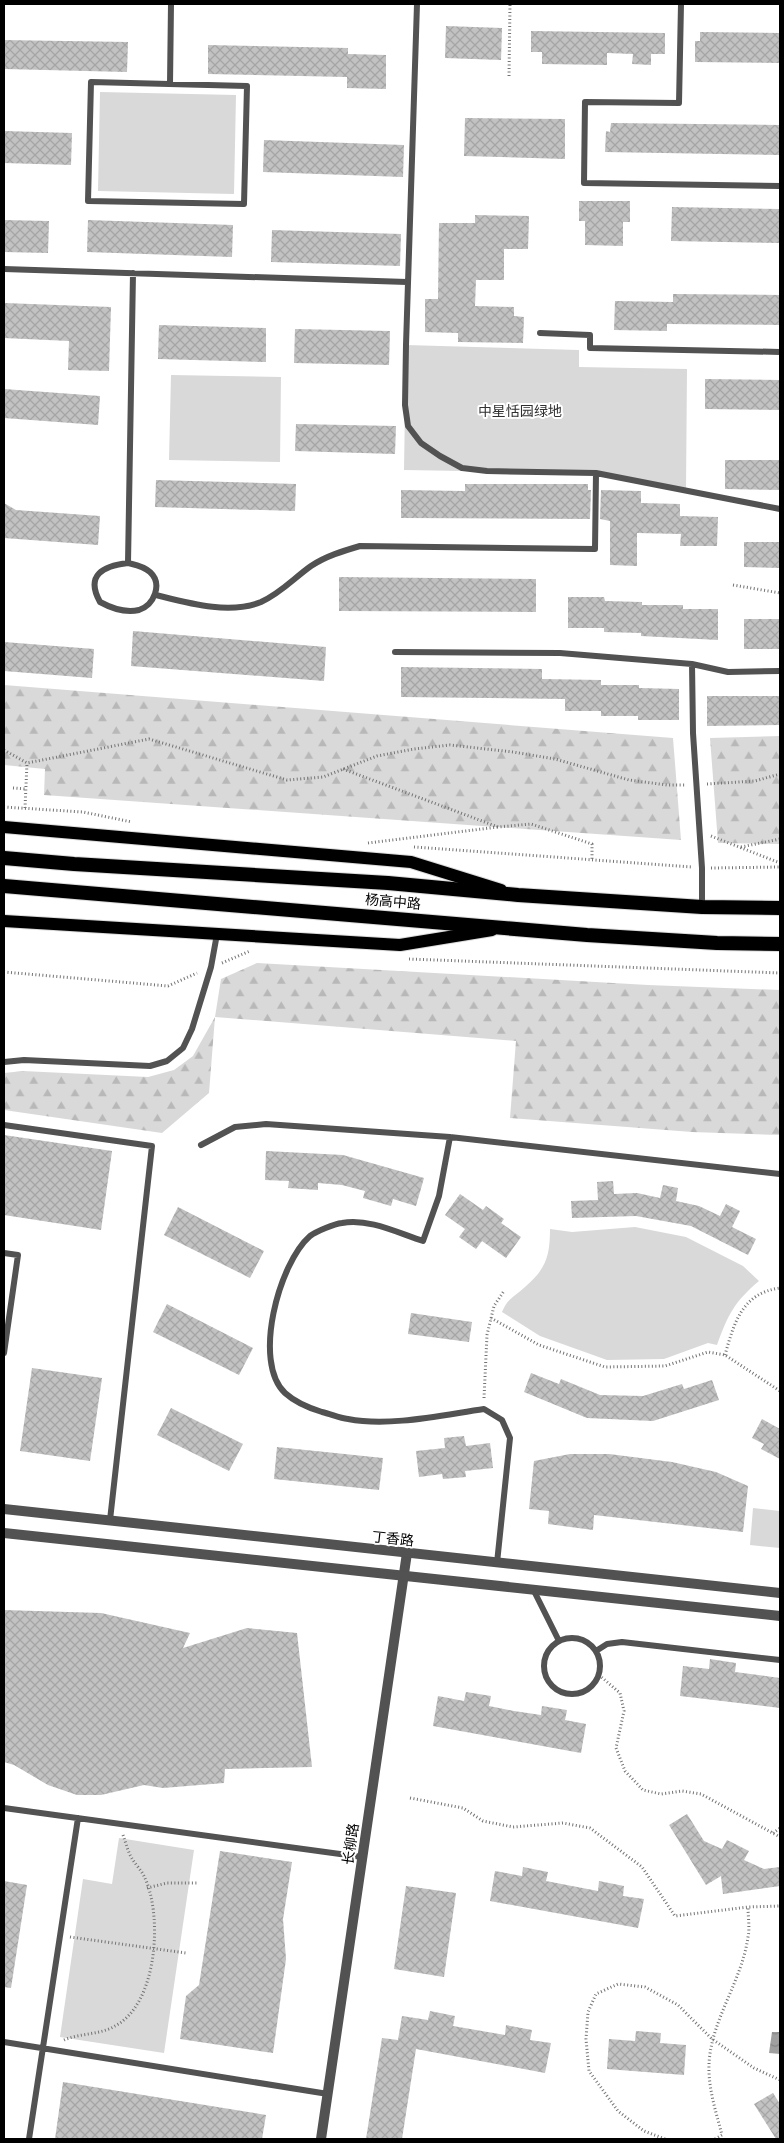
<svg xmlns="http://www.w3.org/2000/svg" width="784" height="2143" viewBox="0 0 784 2143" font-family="'Golos Text','Noto Sans SC',sans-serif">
<defs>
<pattern id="forest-firs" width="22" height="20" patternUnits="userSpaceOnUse" patternTransform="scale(1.25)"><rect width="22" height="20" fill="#d9d9d9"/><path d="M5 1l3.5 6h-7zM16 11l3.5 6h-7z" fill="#b8b8b8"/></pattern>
<pattern id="water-waves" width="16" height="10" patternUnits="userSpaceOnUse" patternTransform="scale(1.25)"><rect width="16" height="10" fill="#a0a0a0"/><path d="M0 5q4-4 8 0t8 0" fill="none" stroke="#888"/></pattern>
<pattern id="building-cross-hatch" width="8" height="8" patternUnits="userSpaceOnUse" patternTransform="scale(1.25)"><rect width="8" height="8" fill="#c2c2c2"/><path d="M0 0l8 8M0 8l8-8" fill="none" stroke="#a5a5a5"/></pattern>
</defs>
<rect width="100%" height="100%" fill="#fff"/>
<!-- green -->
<path fill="#d9d9d9" d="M100,92L236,95L234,194L98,191Z
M406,345L579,350V367L687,369L686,490L596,473L404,470Z
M171,375L281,377L280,462L169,460Z
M635,1227L686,1237L743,1266L759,1281C734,1302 728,1315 717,1345L708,1343L664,1359L607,1360L540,1336L502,1312C508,1298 514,1297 525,1287C546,1269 550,1256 550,1229L572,1232Z
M753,1508L780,1511V1548L750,1545Z
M119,1838L194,1850L164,2053L60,2037L83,1879L112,1884Z"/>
<!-- forest -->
<path fill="url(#forest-firs)" d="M4,685L673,738L681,840L44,795L45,769L4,765Z
M780,736V844L718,843L710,738Z
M257,963L648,985L780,990V1135L692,1132L510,1118L516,1041L215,1017L209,1093L162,1133L4,1110V1073L23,1071L148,1077L174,1070L193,1056L215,1017L221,979Z"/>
<!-- water -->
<path fill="url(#water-waves)" d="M772,2032H780V2054L769,2053Z"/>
<!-- building -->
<path fill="url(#building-cross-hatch)" d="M446,26L502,28L501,60L445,58Z
M531,31L665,33V54H651V65L632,64L633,54L607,53V65L542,64V52H531Z
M700,32L780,33V63L695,62V41H700Z
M4,40L128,42L127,72L4,69Z
M208,45L348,48V54L386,55V89L347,88V77L208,74Z
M465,118L565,119V159L464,156Z
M611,123L780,125V155L605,152L606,131L610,132Z
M4,131L72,133L71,165L4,163Z
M264,140L404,145L403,177L263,172Z
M579,201H630V222H623V246L585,245V221H579Z
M672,207L780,209V243L671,241Z
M475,215L529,216L528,249H504V280H476L475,306L514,307V316L524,317L523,343L458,342V333L425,332V299H438L439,223H475Z
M4,220L49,221L48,253L4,252Z
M88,220L233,225L232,257L87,252Z
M272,230L401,234L400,266L271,262Z
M673,294L780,295V325L667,324V331L614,330L615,301L673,302Z
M4,303L111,307L109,371L68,370L69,341L4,338Z
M159,325L266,328V362L158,359Z
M295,329L390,331L389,365L294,363Z
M705,379L780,380V410L705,409Z
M4,389L100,396L98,425L4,418Z
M296,424L396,426L395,454L295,451Z
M725,460H780V490L725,489Z
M156,480L296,484L295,511L155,507Z
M465,484H588V490H591L590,519L401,518V490L465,491Z
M601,490L641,491V503L680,504V516L718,517L717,546H680L681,534L637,533V566L610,565V521L600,519Z
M4,503L16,510L100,516L98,545L4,538Z
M744,542H780V568L744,567Z
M339,577L536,579V612L339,611Z
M568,597H604L605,601L642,602V605H683V609H718V640L641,636V633L604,632V628H568Z
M744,619H780V649H744Z
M133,631L326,647L324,681L131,666Z
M4,642L94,649L92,678L4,671Z
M401,667L542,669V679L601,680V685H639V688L679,689V720H638V716H601V711H565V699L401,697Z
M707,696H780V725L707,726Z
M4,1135L112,1151L101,1230L4,1215Z
M266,1151L343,1155L424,1178L416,1206L393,1199L391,1206L363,1198L365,1191L342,1185L318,1183V1190L288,1188L289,1181L265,1180Z
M613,1181L614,1194L637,1193L660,1198L663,1185L678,1188L676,1201L699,1206L720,1216L726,1204L740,1211L732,1227L756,1239L748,1255L691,1226L636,1216L572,1218L571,1201L598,1200L597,1182Z
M460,1194L483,1210L486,1206L504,1219L501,1223L521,1237L506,1258L482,1241L476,1249L459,1237L465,1229L445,1215Z
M178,1207L264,1251L250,1278L164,1235Z
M167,1304L253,1348L239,1375L153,1332Z
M411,1313L472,1322L469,1342L408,1334Z
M32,1368L102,1378L90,1461L20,1451Z
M531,1373L559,1384L561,1379L600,1395L643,1396L682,1384L684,1389L712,1380L719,1400L653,1421L587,1418L524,1392Z
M171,1408L243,1444L229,1471L157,1435Z
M762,1419L780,1429V1459L761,1449L764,1444L752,1438Z
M464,1436L466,1446L490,1443L493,1468L465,1471L466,1477L443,1479L442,1474L419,1477L416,1451L445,1448L444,1438Z
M277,1447L383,1458L379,1490L274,1479Z
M570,1454H609L672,1462L716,1472L748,1486L743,1532L594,1515L593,1530L548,1524L549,1511L529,1509L534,1461Z
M4,1610L101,1613L190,1633L183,1648L247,1628L297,1633L312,1767L225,1769L224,1783L163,1788L144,1785L101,1795H77L48,1785L14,1765L4,1762Z
M710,1659L736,1663L735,1672L780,1678V1708L680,1696L683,1666L709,1669Z
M466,1692L491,1696L489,1706L514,1711L541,1715L542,1706L567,1710L565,1720L586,1724L581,1753L433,1726L438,1696L464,1701Z
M687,1814L704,1841L722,1849L727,1840L749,1851L744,1860L764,1869L780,1867V1886L723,1894L721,1876L706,1885L669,1825Z
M220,1851L292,1862L283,1919L286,1959L273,2053L180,2039L186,1996L199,1985Z
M523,1867L548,1872L546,1881L598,1891L599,1881L624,1886L623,1896L644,1899L638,1928L490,1901L495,1871L522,1876Z
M4,1881L27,1885L11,1988L4,1987Z
M406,1886L456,1893L444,1977L394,1969Z
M430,2011L455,2016L453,2026L505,2035L506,2025L532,2030L530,2040L551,2043L545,2073L416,2049L402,2139H366L382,2038L398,2040L402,2016L428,2020Z
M636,2031L661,2033L660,2043L686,2045L684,2075L607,2069L609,2039L635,2041Z
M63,2082L266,2115L262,2139H55Z
M773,2093L780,2104V2139H776L754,2104Z"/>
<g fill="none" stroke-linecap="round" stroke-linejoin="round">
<!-- primary casing -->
<g stroke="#dbdbdb" stroke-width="14">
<path id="primary" d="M4,827L411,862L501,890
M4,921L400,945L492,930"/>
</g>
<!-- trunk casing -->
<g stroke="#dbdbdb" stroke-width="16">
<path id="trunk" d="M4,858L74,864L388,883L518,895L702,907L780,908
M4,886L587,935L717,943L780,944"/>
</g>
<!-- path -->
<path stroke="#747474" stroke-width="3" stroke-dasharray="1 2.5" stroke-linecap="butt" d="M509,76L510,4
M733,585L780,593
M4,750L27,763L149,739L287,780L323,777L377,756L414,749L450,745L513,752L555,759L629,780L667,785H686
M343,769L498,827L531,824L592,844V860
M707,784L755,781L780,774
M13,788L26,789
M4,807L83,812L132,822
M25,808L27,763
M711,836L780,863
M368,843L498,827
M414,847L692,867
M741,847L780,839
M711,868L780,867
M409,959L780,973
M222,963L250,951
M4,972L168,986L197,973
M491,1318L539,1345L605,1367L665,1366L708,1352L725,1355L780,1391
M725,1355C734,1323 742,1293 780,1288
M484,1398L487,1335L494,1306L504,1291
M599,1675L620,1693L624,1711L616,1748L625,1771L643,1790L661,1794L682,1791L701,1794L780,1837
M410,1798L463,1808L483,1821L513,1827L563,1823L590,1828L642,1867L675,1916L748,1907L780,1906
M773,1833L780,1828
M147,1888L167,1883H197
M70,1937L186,1953
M64,2040C80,2033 100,2035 115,2026C158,2004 163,1914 144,1876C141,1870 136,1865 133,1860C128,1853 126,1843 123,1835
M665,2139L644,2131L618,2111L589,2071L586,2039L588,2012L596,1994L618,1984L645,1987L678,2005L712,2039L754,2068L780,2080
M715,2139L722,2135C716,2112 708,2088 709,2064C711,2020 742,1981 748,1937C750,1928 748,1917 748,1907"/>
<!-- service -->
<path stroke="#525252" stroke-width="6" d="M417,4L406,345L405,405L408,426L421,443L440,456L462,468L487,471L596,473L780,509
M681,4L679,103L585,102L584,183L780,186
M91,82L247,86L244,204L88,201Z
M170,84L171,4
M4,269L407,282
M540,333L590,335V348L780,352
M128,563L133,273
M128,563C136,565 143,566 150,572C163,584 154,605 139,610C126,613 111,608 100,602C85,575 103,566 128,563Z
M156,595C188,603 229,615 261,602C281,593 294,578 311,566C326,556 343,551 360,546L595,549L596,473
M395,652L560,653L692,664L693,733L702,868V907
M692,664L728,672L780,671
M4,1062L24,1060L150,1066L167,1061L183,1048L192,1029L211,967L217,934
M4,1125L152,1146L110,1520
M450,1137L439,1196L423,1241C398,1233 369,1218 342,1223C334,1224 317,1231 310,1236C279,1263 252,1362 285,1393C296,1403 309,1408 322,1412C331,1414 339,1418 348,1419C390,1427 442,1415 484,1409L502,1420L510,1438L497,1563
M201,1145L235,1127L266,1124L450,1137L780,1174
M4,1253L18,1255L4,1353
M533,1589L559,1641
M544 1666a28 28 0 1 1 56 0a28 28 0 1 1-56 0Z
M596,1651L607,1644L622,1642L780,1660
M4,1808L362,1857
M4,2042L328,2094
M29,2139L78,1818"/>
<!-- minor -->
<path stroke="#525252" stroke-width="10" d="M321,2139L407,1553"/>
<!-- tertiary -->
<path stroke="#525252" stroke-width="10" d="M4,1509L780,1593
M4,1533L780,1616"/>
<!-- primary -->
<use href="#primary" stroke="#000" stroke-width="12"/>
<!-- trunk -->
<use href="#trunk" stroke="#000" stroke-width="14"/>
</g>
<g text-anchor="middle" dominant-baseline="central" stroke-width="4" stroke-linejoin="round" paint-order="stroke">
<!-- park labels -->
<g font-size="14" fill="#303030" stroke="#fff">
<text x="520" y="410">中星恬园绿地</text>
</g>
<!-- street labels -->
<g font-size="14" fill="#000" stroke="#fff">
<text transform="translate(393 901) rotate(5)">杨高中路</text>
<text transform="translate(393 1538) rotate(6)">丁香路</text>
<text transform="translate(350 1844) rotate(-82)">长柳路</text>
</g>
</g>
<!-- border -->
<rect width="784" height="2143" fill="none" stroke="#000000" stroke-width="10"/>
</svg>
